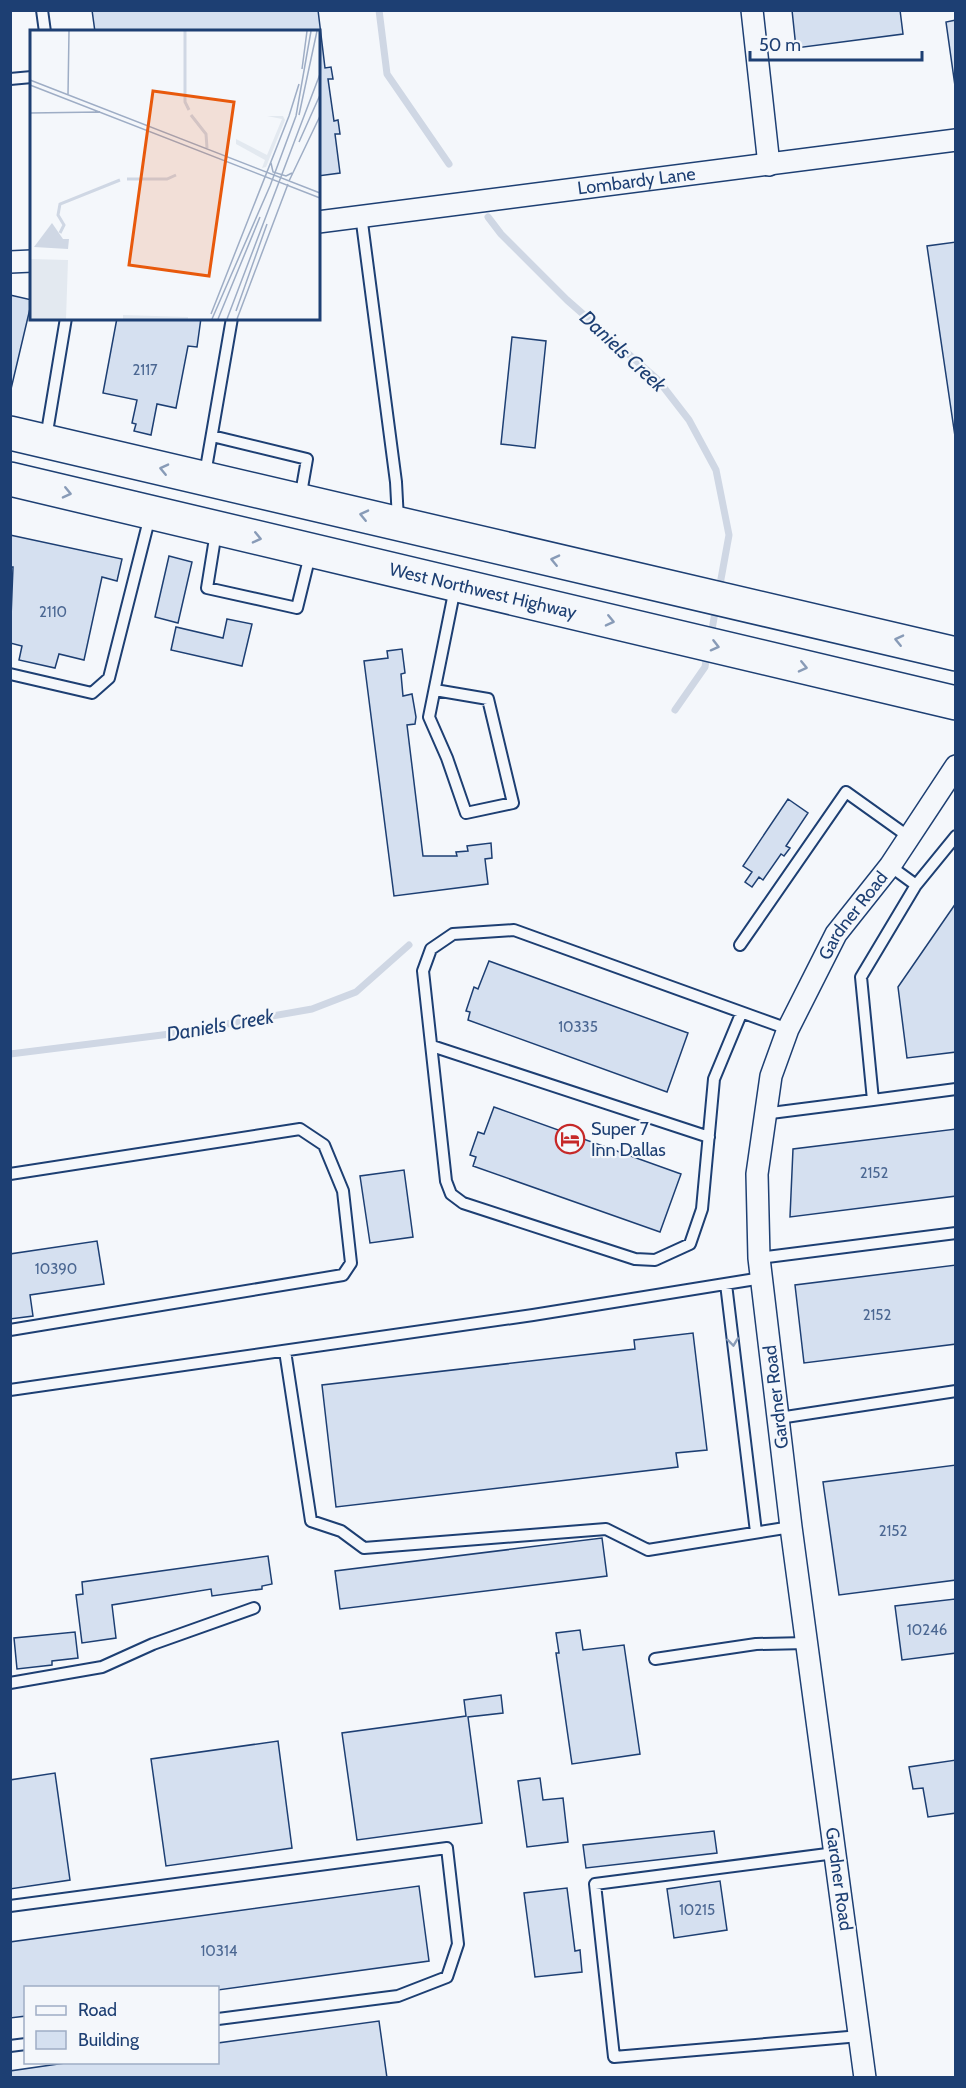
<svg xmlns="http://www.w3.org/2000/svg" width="966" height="2088" viewBox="0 0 966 2088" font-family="Cabin,sans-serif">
<rect width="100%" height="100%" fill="#f4f7fb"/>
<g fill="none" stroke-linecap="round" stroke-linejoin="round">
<!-- stream -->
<path stroke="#cfd7e4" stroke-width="7" d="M379,10L387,74L449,164
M488,217L501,234L567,300L658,380L689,420L716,470L729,535L719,590
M711,635L716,607
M675,710L705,667L707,654
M10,1054L170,1034L312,1009L356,992L409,945"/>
</g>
<!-- building -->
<path fill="#d5e0f0" stroke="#1d3f73" stroke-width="1.5" d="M92,10H318L325,68L331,67L333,79H328L334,121L338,120L340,134H335L340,173L318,176V32H95Z
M792,10H900L903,34L796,48Z
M956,20V93L946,22Z
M956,242V443L927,246Z
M10,295L32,300L11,389H10Z
M117,318H201L197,347L188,346L176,408L157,404L151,435L134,431L136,424L132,423L137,400L103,393Z
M512,337L546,341L535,448L501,444Z
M10,535L122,559L117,581L102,577L84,660L59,654L55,668L19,660L22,646L10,643L13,567H10Z
M169,556L192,562L178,623L155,617Z
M227,619L252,624L242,666L171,650L176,627L223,638Z
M402,649L405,673L401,674L403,696L412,694L416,717L415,724L407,725L423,856H457L456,852L468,851L467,846L491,843L492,858L485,859L488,884L394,896L364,661L388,658L387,651Z
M788,799L808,813L786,846L790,848L784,856L781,854L763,880L759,877L752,887L745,882L752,872L743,866Z
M956,903V1052L907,1058L898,987Z
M489,961L688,1033L667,1092L468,1020L470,1012L466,1011L474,987L478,989Z
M494,1107L681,1174L660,1232L473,1166L476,1157L470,1155L478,1132L484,1134Z
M956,1129V1196L790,1217L793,1149Z
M404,1170L413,1237L370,1243L360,1176Z
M97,1241L104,1284L30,1295L33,1316L10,1319V1254Z
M956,1265V1344L804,1363L795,1285Z
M693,1333L707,1450L676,1453L678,1467L336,1507L322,1385L635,1349L634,1340Z
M956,1465V1580L839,1595L823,1482Z
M602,1538L607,1576L340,1609L335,1571Z
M268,1556L272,1584L262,1586V1589L212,1596L211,1589L112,1605L116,1638L82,1643L76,1595L83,1594L82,1582Z
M955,1599L956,1653L902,1660L895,1606Z
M580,1630L583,1650L624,1645L640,1754L572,1764L556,1653H559L556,1633Z
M75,1632L78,1658L52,1661V1665L17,1669L14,1638Z
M501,1695L503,1713L468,1717L482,1823L357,1840L342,1733L466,1716L464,1700Z
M278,1741L292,1848L166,1866L151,1759Z
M956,1760V1813L928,1817L923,1788L913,1789L909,1767Z
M55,1773L70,1880L10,1889V1780Z
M540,1778L543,1800L563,1798L568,1842L527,1847L518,1781Z
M714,1831L717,1853L586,1868L583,1845Z
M720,1881L727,1930L674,1938L667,1889Z
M419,1886L429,1961L218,1990V1988H26V2016L10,2018V1942Z
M567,1888L575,1951L580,1950L582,1972L535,1977L524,1893Z
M379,2021L387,2078H10V2071L72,2062H218V2043Z"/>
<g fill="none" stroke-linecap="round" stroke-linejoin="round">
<!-- lane casing -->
<g stroke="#1d3f73" stroke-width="14">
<path id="lane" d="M42,10L45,32
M10,79L32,77
M361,215L396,482L398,520
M212,436L307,459L300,499
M46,438L66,318
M205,474L232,318
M216,532L207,588L297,608L310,555
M10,674L92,693L109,678L150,516
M435,690L488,699L513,803L466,813L447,758L429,717L455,588
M890,866L916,885L956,836
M740,945L846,792L909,837
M741,1014L714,1079L702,1209L690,1244L655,1260L635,1259L463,1203L451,1194L446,1181L423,971L431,949L453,934L514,930L788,1029
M432,1046L709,1137
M873,1100L956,1089
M763,1114L873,1100L861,977L916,885
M10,1174L300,1129L324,1145L343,1191L351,1263L343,1275L10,1330
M759,1258L956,1233
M726,1284L756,1532
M285,1351L311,1521L341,1531L364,1548L606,1529L648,1550L791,1527
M10,1390L533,1315L762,1278
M779,1418L956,1391
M655,1659L756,1644L807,1643
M10,1683L102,1667L153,1644L254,1608
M835,1853L595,1884L614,2057L860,2036
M10,1906L447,1848L458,1944L447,1977L398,1996L218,2019
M10,2046L26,2044"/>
</g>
<!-- street casing -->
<g stroke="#1d3f73" stroke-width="24">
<g id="street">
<path d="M752,10L769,165"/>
<path id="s1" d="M318,222L956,140"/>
<path d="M10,262L32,261"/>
<path id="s2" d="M865,2078L791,1527L759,1258L757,1174L771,1076L788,1029L836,934L890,866L956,766"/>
</g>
</g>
<!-- primary casing -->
<g stroke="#1d3f73" stroke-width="36">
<g id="primary">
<path d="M10,433L956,654"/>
<path id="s3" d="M10,479L956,703"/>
</g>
</g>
<!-- lane -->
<use href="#lane" stroke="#f4f7fb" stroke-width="10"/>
<!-- street -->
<use href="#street" stroke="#f4f7fb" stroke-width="21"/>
<!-- primary -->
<use href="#primary" stroke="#f4f7fb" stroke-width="33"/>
</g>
<!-- one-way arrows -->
<defs><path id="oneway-chevron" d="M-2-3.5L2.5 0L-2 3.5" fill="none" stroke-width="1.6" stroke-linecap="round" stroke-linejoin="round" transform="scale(1.5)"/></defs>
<g stroke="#889bb7">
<use href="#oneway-chevron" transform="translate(164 469) rotate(-167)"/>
<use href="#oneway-chevron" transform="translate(67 493) rotate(13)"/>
<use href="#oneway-chevron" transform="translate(364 515) rotate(-167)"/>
<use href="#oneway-chevron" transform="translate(257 538) rotate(13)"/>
<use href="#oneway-chevron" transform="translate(555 560) rotate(-167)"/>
<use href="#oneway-chevron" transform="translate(610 621) rotate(13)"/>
<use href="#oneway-chevron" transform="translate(899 640) rotate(-167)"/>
<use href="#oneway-chevron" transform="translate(715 646) rotate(14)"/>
<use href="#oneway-chevron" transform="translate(803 667) rotate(13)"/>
<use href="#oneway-chevron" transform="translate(733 1342) rotate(83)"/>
</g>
<!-- icons -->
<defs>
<g id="hotel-ring" transform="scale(1.5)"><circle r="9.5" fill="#f4f7fb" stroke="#c62828" stroke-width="1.5"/><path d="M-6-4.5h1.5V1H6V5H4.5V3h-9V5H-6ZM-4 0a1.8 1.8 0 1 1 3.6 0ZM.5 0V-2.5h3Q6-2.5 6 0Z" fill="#c62828"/></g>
</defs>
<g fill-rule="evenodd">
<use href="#hotel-ring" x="570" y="1139"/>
</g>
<g text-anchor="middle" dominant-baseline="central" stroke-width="4.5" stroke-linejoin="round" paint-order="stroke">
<!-- number labels -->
<g font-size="15" fill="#4b6792">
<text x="145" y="370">2117</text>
<text x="53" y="612">2110</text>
<text x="578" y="1027">10335</text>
<text x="874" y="1173">2152</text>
<text x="56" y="1269">10390</text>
<text x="877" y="1315">2152</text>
<text x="893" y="1531">2152</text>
<text x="927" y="1630">10246</text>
<text x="697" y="1910">10215</text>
<text x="219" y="1951">10314</text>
</g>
<!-- street labels -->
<g font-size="18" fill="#1d3f73" stroke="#f4f7fb">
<text stroke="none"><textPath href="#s1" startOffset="321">Lombardy Lane</textPath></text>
<text stroke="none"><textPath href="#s3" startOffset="486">West Northwest Highway</textPath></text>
<text stroke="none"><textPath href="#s2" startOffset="1191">Gardner Road</textPath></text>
<text transform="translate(776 1397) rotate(-97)">Gardner Road</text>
<text transform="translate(839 1879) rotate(82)">Gardner Road</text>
</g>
<!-- poi labels -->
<g font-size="18" fill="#1d3f73" stroke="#f4f7fb" text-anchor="start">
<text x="591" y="1129">Super 7<tspan x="591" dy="21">Inn Dallas</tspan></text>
</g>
<!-- water labels -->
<g font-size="20" font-style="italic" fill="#1d3f73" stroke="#f4f7fb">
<text transform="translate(623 351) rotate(43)">Daniels Creek</text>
<text transform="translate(220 1025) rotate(-10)">Daniels Creek</text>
</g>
</g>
<!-- overview -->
<g transform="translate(30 30)">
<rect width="290" height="290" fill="#f4f7fb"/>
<path d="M237,86H253L255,90L236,137L232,138L235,130L206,114V109L237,125L252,89Z" fill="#e3e9f0"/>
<path d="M93,285L158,287V289H93Z" fill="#e3e9f0"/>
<path d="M0,229L38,230L36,289H0Z" fill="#e3e9f0"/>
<path d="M22,193L33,209H39L38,219L4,217Z" fill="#cfd7e4"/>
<path fill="none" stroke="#cfd7e4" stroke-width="3" d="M155,1V72L159,80M161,85L176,104L177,118M97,149H137L146,145M30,203L34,195L28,185L30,174L90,150"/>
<path fill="none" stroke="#9eadc5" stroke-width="1.5" d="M272,39L277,1M0,50L290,163M0,55L290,168M38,65L39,1M0,83L70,82M269,85L287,1M259,86L269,54M269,112L290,65M241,133L243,142L256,146L262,143M259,151L290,86M206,281L237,194M181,284L259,86M182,289L240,156L266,86L281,1M188,289L230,187M197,289L290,44M207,289L258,154"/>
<path fill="#e8590c" fill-opacity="0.15" stroke="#e8590c" stroke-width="3" d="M123,61L204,72L179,246L99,235Z"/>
<rect width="290" height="290" fill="none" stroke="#1d3f73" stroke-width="3"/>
</g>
<!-- border -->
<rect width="966" height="2088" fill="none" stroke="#1d3f73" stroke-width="24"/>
<!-- legend -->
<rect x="24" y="1986" width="195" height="78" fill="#f4f7fb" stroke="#9eadc5" stroke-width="1.5"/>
<rect x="36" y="2006" width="30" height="9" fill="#f4f7fb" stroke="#9eadc5" stroke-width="1.5"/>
<text x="78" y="2016" font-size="18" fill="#1d3f73">Road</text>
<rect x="36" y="2031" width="30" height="18" fill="#d5e0f0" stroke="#9eadc5" stroke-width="1.5"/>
<text x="78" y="2046" font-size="18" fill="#1d3f73">Building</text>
<!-- scale -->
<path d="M750 51v9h172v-9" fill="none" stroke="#1d3f73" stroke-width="3"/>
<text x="759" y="51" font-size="18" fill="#1d3f73" stroke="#f4f7fb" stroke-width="4.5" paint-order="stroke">50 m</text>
</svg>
